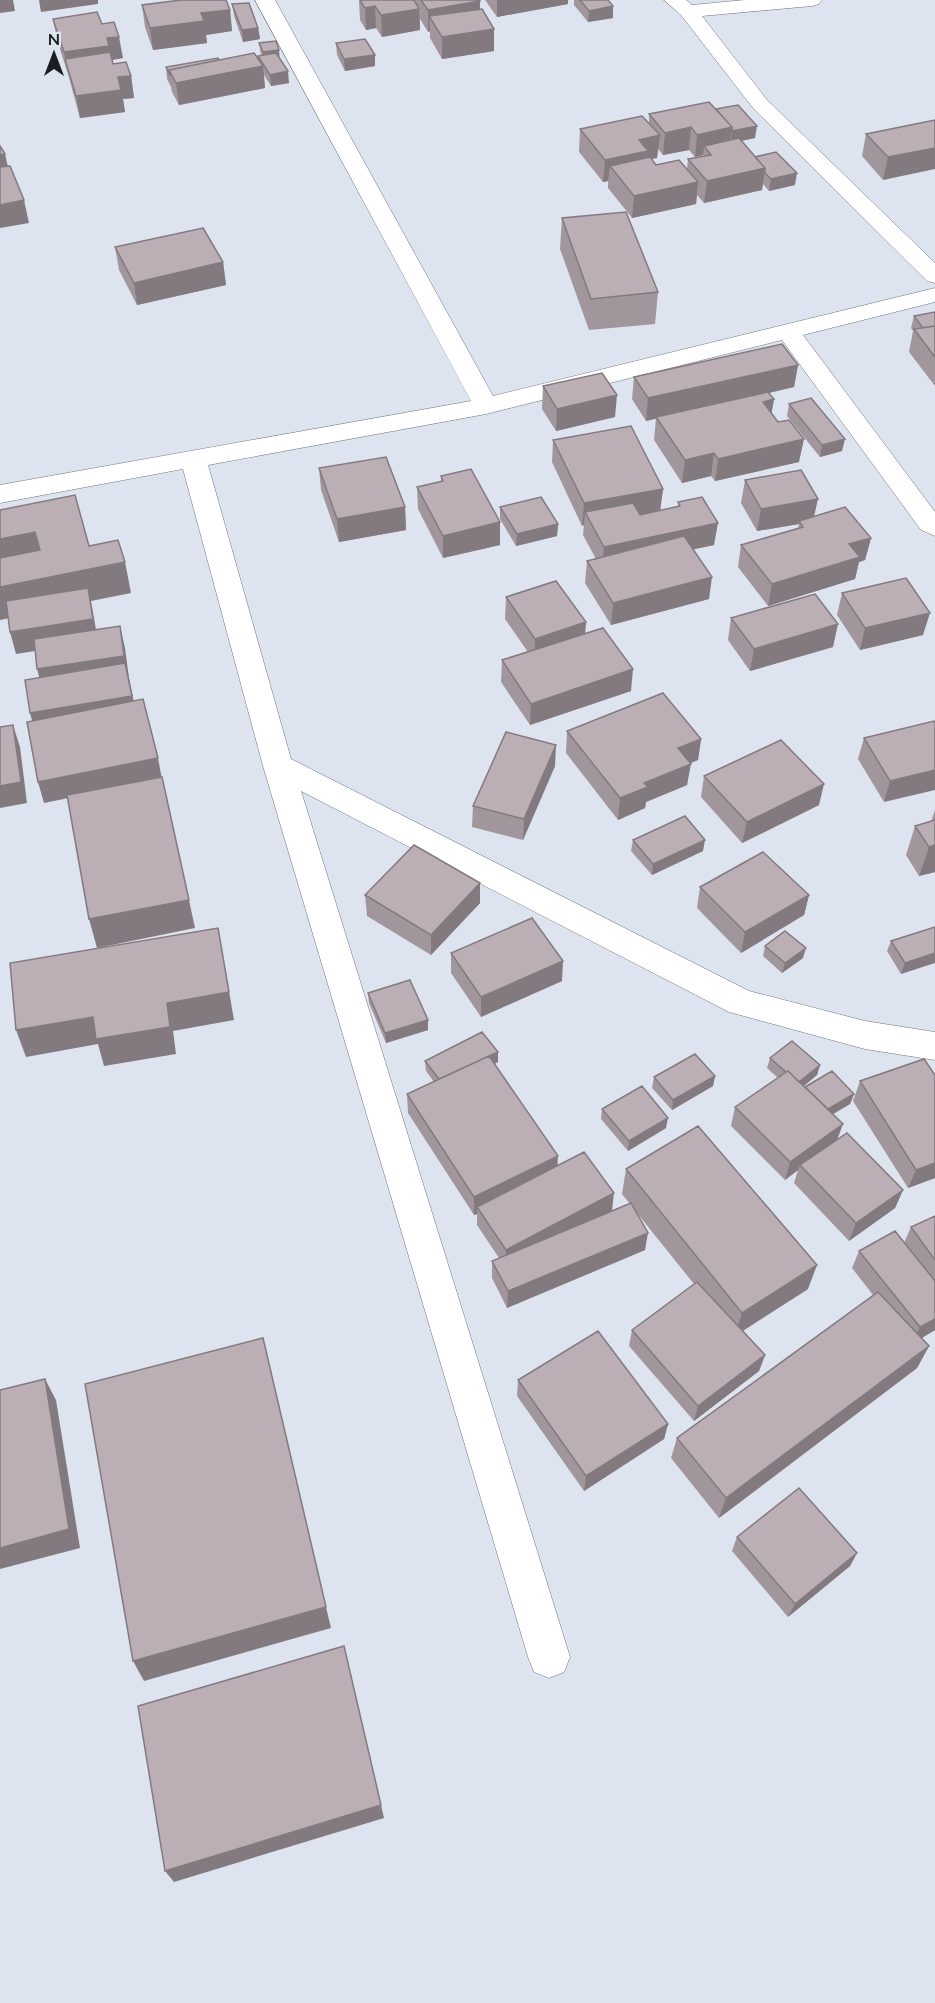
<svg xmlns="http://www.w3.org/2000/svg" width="935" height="2003" viewBox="0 0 935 2003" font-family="Lato,sans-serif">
<rect width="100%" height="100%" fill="#dde4ef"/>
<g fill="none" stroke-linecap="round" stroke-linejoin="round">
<!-- minor casing -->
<g stroke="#6d737d" stroke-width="1">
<path id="minor" d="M255,0H275L493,396L935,288V302L803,335L935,512V536L921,530L782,340L486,414L208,465L291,759L749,991L865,1021L935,1032V1060L865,1049L729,1012L301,791L570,1657L564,1672L549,1678L534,1672L528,1657L263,766L183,469L0,503V485L471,401Z
M664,0H686L692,5L745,0H822L819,4L812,6L702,16L767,100L935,263V283L927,281L753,108L681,15Z"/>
</g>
<!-- minor -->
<use href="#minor" fill="#fff" fill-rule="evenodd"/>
</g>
<!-- wall -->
<path fill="#a1969c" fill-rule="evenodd" d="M359,0H479L480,9L494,29V51L442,59L430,38V31L428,32L420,19V30L382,37L376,28L366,30L360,20Z
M485,0H568V4L497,17Z
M574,0H608L613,6V18L588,22L574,5Z
M232,4L258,28L260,39L243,42L234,16Z
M142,5L230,10L232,31L206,35L207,43L153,50L145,27Z
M53,19L102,24L123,58L112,60L113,64L131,76L134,98L123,99L125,112L80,118L68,74L57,40Z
M259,43L280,59L289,83L271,86L264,75L265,88L179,105L172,92L171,87L167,79L166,67L219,60L259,59L258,56L261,55Z
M336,43L375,66L345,71L337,55Z
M716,109L755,138L741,141L755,156L795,185L769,191L763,184L762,190L704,203L697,195L696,204L632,218L608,188V181L603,182L579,152L580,129L649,123V114ZM658,149L663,155L689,150L695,157L703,155V156L688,159L687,169L656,165L652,159L657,158Z
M935,120L883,180L862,156L866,134Z
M562,218L658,292L655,324L589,330L560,249Z
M115,247L223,262L226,285L137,305L119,270Z
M935,312V386L909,352L913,331L911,328L914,316Z
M798,365L794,387L769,393L774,399L771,413L799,462L715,481L711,476L682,483L654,440L656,418L646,421L632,399L634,377Z
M543,386L615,417L556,431L542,409Z
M789,404L842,451L820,457L787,416Z
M553,440L663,489L660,510L678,506V502L714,545L694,549L709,599L611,625L585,583L587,561L596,559L583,535L584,525L582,526L552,462Z
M319,468L405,507L406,530L339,542L321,490Z
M441,476L500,545L443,558L418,509L417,487L441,481Z
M745,480L814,517L871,538L865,560L859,562L855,579L768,606L738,567L741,545L798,528L799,524L757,531L741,503Z
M500,507L558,524L557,536L516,546L500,519Z
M842,593L923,635L860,650L837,615Z
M506,597L586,622L585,634L631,691L530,725L501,682L502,660L528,652L505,619Z
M731,618L833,647L750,671L728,640Z
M934,721L884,802L858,759L864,738Z
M567,731L701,739L698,760L690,763L687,785L646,802L645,808L618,820L566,753Z
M555,766L523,840L472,827L473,806Z
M704,776L819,805L742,843L701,797Z
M935,810V872L919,876L906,855L915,826L931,822Z
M633,840L703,851L652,875L631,851Z
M700,887L809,895L804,915L741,953L697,908Z
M365,895L480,903L431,955L367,916Z
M935,927L901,974L887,951L891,941Z
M765,946L803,958L782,973L763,956Z
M451,953L562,981L481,1017L451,973Z
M368,993L428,1020V1030L386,1043L369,1003Z
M498,1052V1062L494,1064L557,1166L612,1211L605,1214L630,1204L622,1194L626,1169L808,1289L742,1331L765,1355L759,1371L694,1421L629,1346L632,1330L694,1284L637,1213L645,1250L507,1308L492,1278V1261L499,1258L477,1225V1214L474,1215L408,1113L407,1094L434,1082L426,1071L425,1061Z
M770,1058L820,1065L817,1075L804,1086L805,1088L854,1094L850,1104L833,1114L837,1140L903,1190L895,1208L849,1241L794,1183L798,1170L785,1180L731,1126L735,1107L778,1078L767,1068Z
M935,1075V1178L908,1188L853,1101L860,1081Z
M715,1076L713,1086L672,1110L652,1088L654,1077Z
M602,1109L666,1128L628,1151L601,1119Z
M935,1216V1330L922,1338L929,1346L917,1368L719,1518L671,1458L677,1438L873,1295L852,1268L859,1251L904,1243L911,1227Z
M518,1380L668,1424L664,1439L584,1491L517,1396Z
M737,1537L857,1553L850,1566L788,1617L732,1551Z"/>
<!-- shaded-wall -->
<path fill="#837a7f" d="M0,0H13L15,11L0,13Z
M39,0H98V4L41,12Z
M497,0H568V4L497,17Z
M480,1V23L429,16L430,31L428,32V10Z
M375,6L376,28L366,30L365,8Z
M613,6V18L588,22L589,11Z
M419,9L420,30L382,37L381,15Z
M230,10L232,31L206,35L207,43L153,50L150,28L201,13Z
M258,28L260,39L243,42L242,30Z
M494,29V51L442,59V37Z
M119,37L123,58L112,60L65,59L68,74L64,52L107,38Z
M279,50L280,62L264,64L263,52Z
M375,55V66L345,71L344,59Z
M263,66L265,88L179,105L176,83Z
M288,71L289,83L271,86L270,75Z
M131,76L134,98L123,99L125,112L80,118L76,96L118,77Z
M757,126L755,138L731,143L732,131Z
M691,127L689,150L663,155L665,133Z
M732,127L729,150L704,146L703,155L695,157L697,135Z
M660,135L657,158L610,166L608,181L603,182L605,160L639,140Z
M935,148V169L883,180L888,157Z
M5,154L10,176L0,179V155Z
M765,168L762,190L704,203L707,181Z
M797,173L795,185L769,191L771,179Z
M698,182L696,204L632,218L634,196Z
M24,200L29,223L0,228V205Z
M223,262L226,285L137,305L134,283Z
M798,365L794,387L646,421L648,398Z
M617,395L615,417L556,431L557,409Z
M774,399L770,422L763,402Z
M804,439L799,462L715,481L718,459Z
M845,439L842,451L820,457L822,445Z
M714,453L711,476L682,483L685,460Z
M663,489L660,512L591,524L585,512L584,525L582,526L584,503Z
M818,499L813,521H799V524L757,531L761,509Z
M405,507L406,530L339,542L337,519Z
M500,522V545L443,558V536Z
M718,523L714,545L602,569L604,547Z
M558,524L557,536L516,546L517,534Z
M35,532L43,563L0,571V539Z
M871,538L865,560L859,562L855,579L768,606L772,584L849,544Z
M125,562L131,593L91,601L98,641L16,654L10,632L90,601L0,620V587Z
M712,577L709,599L611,625L613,603Z
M930,613L923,635L860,650L865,628Z
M586,622L584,644L534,661L535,639Z
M838,624L833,647L750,671L754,649Z
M120,626L125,648L129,678L137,717L36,735L30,713L43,691L37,669Z
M633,669L631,691L530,725L531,704Z
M13,725L20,747L27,803L0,808V786Z
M701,739L698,760L675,770L678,748Z
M556,745L555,766L523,840L524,819Z
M158,758L162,779L44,803L38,782Z
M691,764L687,785L646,802L645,808L618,820L620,798L644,783Z
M935,770V790L884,802L890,781Z
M824,784L819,805L742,843L747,822Z
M705,840L703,851L652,875L653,864Z
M935,845V872L919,876L929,847Z
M480,883V903L431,955V935Z
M809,895L804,915L741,953L745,932Z
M189,900L195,928L97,948L89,919Z
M218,928L234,1020L173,1031L176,1054L104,1066L98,1044L26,1057L16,1030L167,1003Z
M806,948L803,958L782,973L785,963Z
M935,953V963L901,974L905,963Z
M563,961L562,981L481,1017V997Z
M428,1020V1030L386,1043L385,1033Z
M498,1052V1062L442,1092L441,1082Z
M820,1065L817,1075L795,1093L798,1083Z
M715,1076L713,1086L672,1110L673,1100Z
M854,1094L850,1104L823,1120L826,1110Z
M668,1118L666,1128L628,1151L629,1141Z
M843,1124L836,1143L800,1165L798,1170L785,1180L790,1162Z
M558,1156L557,1174L477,1207V1214L474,1215V1197Z
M935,1163V1178L908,1188L916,1170Z
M903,1190L895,1208L849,1241L856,1223Z
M614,1193L612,1211L505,1267L506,1250Z
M648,1233L645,1250L507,1308L508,1291Z
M817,1265L808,1289L735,1336L742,1313Z
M935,1319V1330L911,1344L920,1327Z
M929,1346L917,1368L719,1518L726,1498Z
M765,1355L759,1371L694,1421L698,1406Z
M45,1379L56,1400L80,1548L0,1569V1548Z
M668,1424L664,1439L584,1491L586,1476Z
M857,1553L850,1566L788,1617L795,1604Z
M326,1607L331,1628L144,1681L133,1661Z
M381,1805L384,1818L174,1882L165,1871Z"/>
<!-- building -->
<path fill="#bbafb5" stroke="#837a7f" stroke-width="1.5" d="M181,0H226L230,10L201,13L204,21L150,28L142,5Z
M360,0H414L419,9L381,15L375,6L365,8Z
M421,0H479L480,1L428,10Z
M580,0H608L613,6L589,11Z
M249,3L258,28L242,30L232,4Z
M482,9L494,29L442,37L429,16Z
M97,12L102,24L114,22L119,37L107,38L109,46L64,52L53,19Z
M365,39L375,55L344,59L336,43Z
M276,41L279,50L263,52L259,43Z
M110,52L113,64L126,62L131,76L118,77L121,90L76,96L65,59Z
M254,53L263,66L176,83L169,70Z
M276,53L288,71L270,75L258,56Z
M218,58L219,60L169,70L170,76L166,67Z
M709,102L732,127L697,135L691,127L665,133L649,114Z
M738,105L757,126L732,131V127L716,109Z
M642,116L660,135L639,140L648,151L605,160L580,129Z
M935,120V148L888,157L866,134Z
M739,138L765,168L707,181L688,159L711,155L704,146Z
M0,146L5,154L0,155Z
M776,152L797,173L771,179L765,173V168L755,157Z
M650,157L656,165L679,160L698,182L634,196L610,166Z
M10,166L24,200L0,205V167Z
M626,212L658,292L591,299L562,218Z
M203,228L223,262L134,283L115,247Z
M935,312V326L923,328L914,316Z
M935,326V357L914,329Z
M782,344L798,365L648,398L634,377Z
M602,373L617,395L557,409L543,386Z
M768,392L774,399L763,402L778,422L789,420L804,439L718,459L714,453L685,460L656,417Z
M811,398L845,439L822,445L789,404Z
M631,426L663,489L584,503L553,440Z
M386,457L405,507L337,519L319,468Z
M471,469L500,522L443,536L417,487L443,481L441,476Z
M801,470L818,499L761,509L745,480Z
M75,495L89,546L118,540L125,562L0,587V558L40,550L35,532L0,539V510Z
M541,497L558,524L517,534L500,507Z
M702,497L718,523L604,547L585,512L633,503L640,515L680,506L678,502Z
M845,507L871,538L849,544L860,557L772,584L741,545L803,527L799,521Z
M684,536L712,577L613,603L587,561Z
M906,578L930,613L865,628L842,593Z
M556,581L586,622L535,639L506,597Z
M88,588L93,619L10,632L6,601Z
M815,594L838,624L754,649L731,618Z
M120,626L124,656L37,669L34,639Z
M603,628L633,669L531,704L502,660Z
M125,663L132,696L30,713L25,680Z
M663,693L701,739L678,748L691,764L644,783L648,787L620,798L567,731Z
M143,699L158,758L38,782L27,722Z
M934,721L935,723V770L890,781L864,738Z
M13,725L21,782L0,786V727Z
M506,732L556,745L524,819L473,806Z
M781,740L824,784L747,822L704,776Z
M162,777L189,900L89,919L67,795Z
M685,816L705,840L653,864L633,840Z
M935,820V845L929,847L915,826Z
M414,845L480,883L431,935L365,895Z
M763,852L809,895L745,932L700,887Z
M532,918L563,961L481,997L451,953Z
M935,927V953L905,963L891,941Z
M218,928L229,992L167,1003L170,1027L96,1039L93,1017L16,1030L10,963Z
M785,931L806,948L785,963L765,946Z
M410,980L428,1020L385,1033L368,993Z
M482,1032L498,1052L439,1079L425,1061Z
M792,1041L820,1065L799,1082L788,1071L786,1072L770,1058Z
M695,1054L715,1076L673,1100L654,1077Z
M489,1056L558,1156L474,1197L407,1094Z
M924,1059L935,1075V1163L916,1170L860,1081Z
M788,1071L843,1124L790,1162L735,1107Z
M832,1071L854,1094L828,1109L805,1087Z
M642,1086L668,1118L629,1141L602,1109Z
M698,1126L817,1265L742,1313L626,1169Z
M847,1133L903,1190L856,1223L800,1165Z
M584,1152L614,1193L506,1250L477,1207Z
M631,1203L648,1233L508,1291L492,1261Z
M935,1216V1260L911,1227Z
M895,1231L935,1281V1319L920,1327L859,1251Z
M697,1282L765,1355L698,1406L632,1330Z
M878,1292L929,1346L726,1498L677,1438Z
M598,1331L668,1424L586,1476L518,1380Z
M263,1338L326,1607L133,1661L85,1384Z
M45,1379L69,1529L0,1548V1390Z
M799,1488L857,1553L795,1604L737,1537Z
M344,1646L381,1805L165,1871L138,1706Z"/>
<!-- north arrow -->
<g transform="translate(54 54)" stroke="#dde4ef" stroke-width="4.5" paint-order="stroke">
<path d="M0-4.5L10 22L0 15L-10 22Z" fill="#1a1d21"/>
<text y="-9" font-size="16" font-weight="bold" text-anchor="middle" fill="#1a1d21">N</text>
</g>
</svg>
